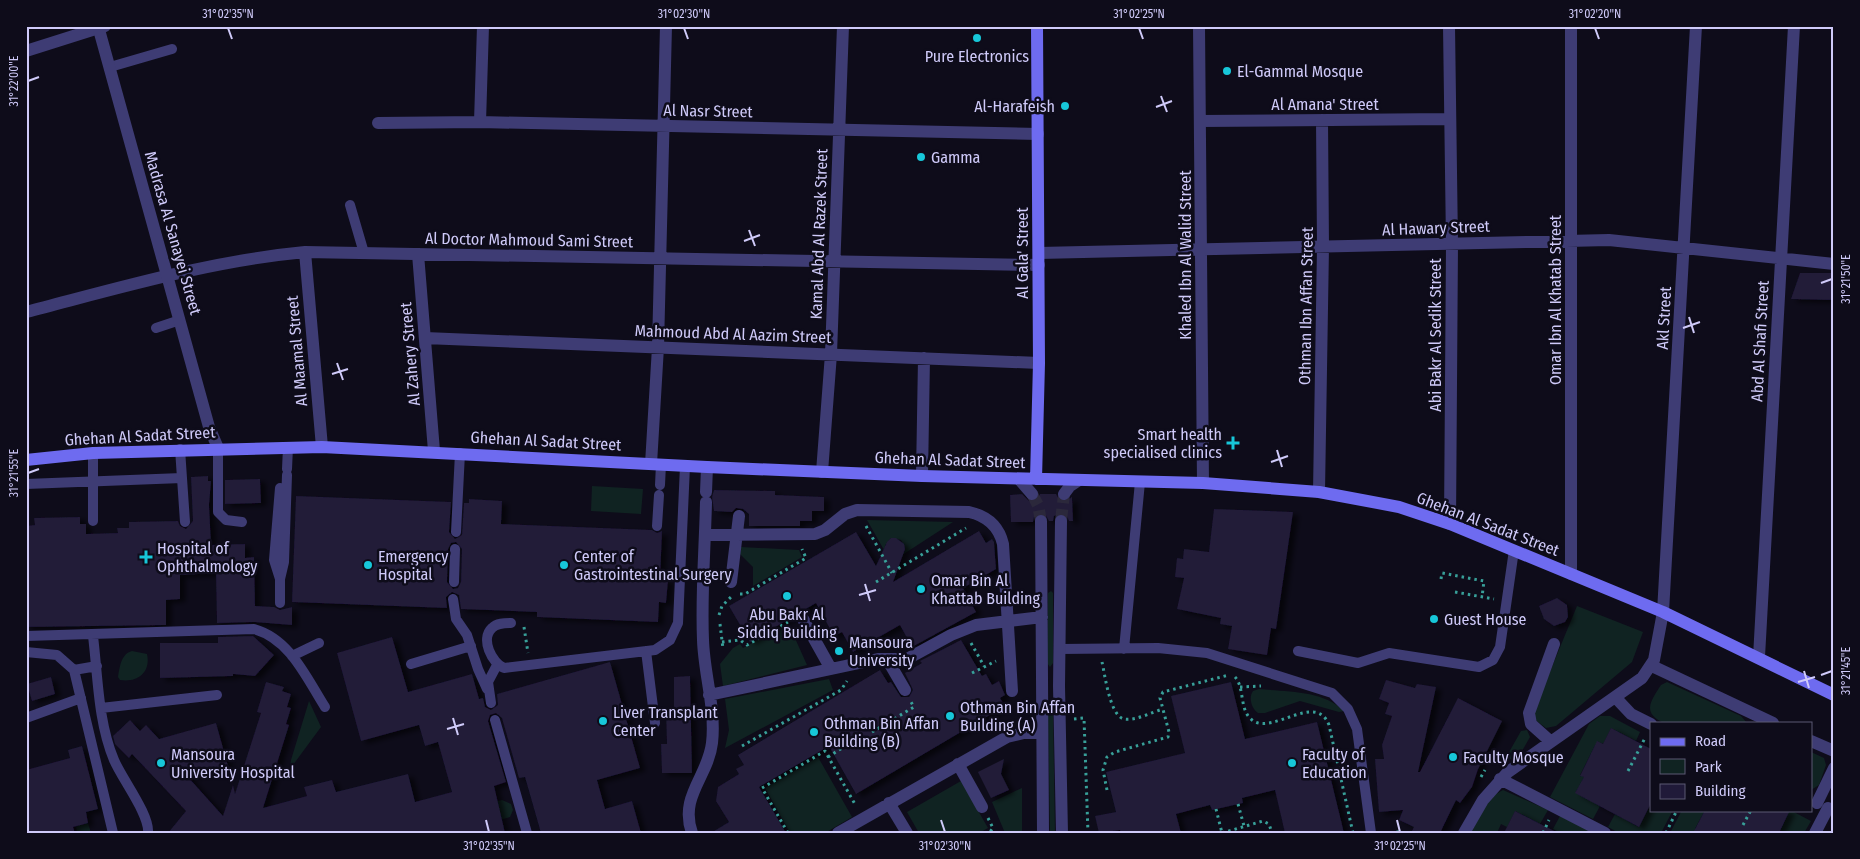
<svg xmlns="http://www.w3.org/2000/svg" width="1860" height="859" viewBox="0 0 1860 859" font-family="'Fira Sans Condensed',sans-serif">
<defs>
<filter id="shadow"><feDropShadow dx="5.5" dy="3" stdDeviation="2.5" flood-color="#0009"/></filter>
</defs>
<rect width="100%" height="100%" fill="#0e0c1a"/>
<!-- green -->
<path fill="#102322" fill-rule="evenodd" d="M592,486L643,489L641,514L591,511Z
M867,520L953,522L896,559L888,557ZM891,538L901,540L905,549L885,546Z
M741,547L799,550L802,557L753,586V567L740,554Z
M1051,591L1053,593V663L1050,667L1047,663L1048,593Z
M1577,606L1643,632L1632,662L1556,726L1546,728L1534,719L1535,708Z
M785,625L794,636L807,665L723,686L720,664L733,648L740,644L743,648Z
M132,651L147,654C151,672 138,683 120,680L118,677C120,666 121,654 132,651Z
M829,679L833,690L725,748L729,730L725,699Z
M1667,682L1741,716L1747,723H1664C1642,713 1650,702 1661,685Z
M1259,689C1287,692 1323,690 1344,711L1339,712L1300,701L1265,713H1258C1252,709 1248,698 1253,691Z
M309,701L321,727L290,769L291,760Z
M1051,709L1053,712L1055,833H1050L1048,712Z
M1600,716H1610L1640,732L1636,741L1611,728L1603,744L1597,742L1580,775L1584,777L1600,806L1593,819L1550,797L1589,724Z
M1527,730L1530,737L1518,758L1510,759L1508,754L1521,731Z
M1811,752L1824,758L1826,765L1819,785L1811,790Z
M818,757L852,817L825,833H790L765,788Z
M961,781L988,828L979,833H919L907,812Z
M1022,788V833H1005L992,802Z
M1503,790L1548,810L1540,824L1515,811L1507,827L1501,824L1497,833H1471L1489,798Z
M502,800L511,804L513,810L510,817L470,829L465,810Z
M1648,810H1673L1661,833H1619L1608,827L1615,814L1639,827Z
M1682,810H1705L1695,829L1698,833H1670Z
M1782,810H1790L1811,821L1804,833H1783L1780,830L1788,814Z
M1560,816L1594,833H1560L1553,829Z
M88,823L91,833H77L76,826Z"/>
<!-- building -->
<path fill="#201a39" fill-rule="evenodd" filter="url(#shadow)" d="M1800,273H1834V300L1791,299Z
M208,476V481H211L209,505L211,545L245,544V558L254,557L255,606L274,607L280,610L292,607V625L254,622L217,623L216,573L180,575V599L166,600V625L26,627V526L35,525L34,518L80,517V524H86V534L118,533L117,528H129V522L178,521L180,526L186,529L193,521L191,477Z
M260,479L261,503L225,504V480Z
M714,490L775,491V495L824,497V511H812V521H800V526H749V514L743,509L736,508L732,512L714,511L712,497Z
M1022,494L1029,501L1033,502L1038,500L1040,494H1056L1059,500L1064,502L1072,497L1073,521H1069L1066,514L1061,513L1054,516L1053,521H1049L1045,514L1040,513L1034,517L1033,522H1011L1010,495Z
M296,496L451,502L449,532L455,539L462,535L464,503H469V499L502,501L501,524L652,530L657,533L662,531L660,580H668L666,603L659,602L658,622L537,617V612L461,609L459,595L452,592L446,597L447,608L292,602ZM456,542L462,549L461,582L458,588L453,589L447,582L448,549L451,543Z
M1214,509L1293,512L1276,629L1271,628L1267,655L1228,649L1232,626L1220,624L1221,618L1177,609L1184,578L1175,577L1177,558L1183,559L1184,549L1209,552Z
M979,531L986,543L992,539L994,542L996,569L963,588L976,612L912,647L900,625L853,652L842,632L834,636L816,603L750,642L729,606L856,532L876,566L887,542L891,538H896L904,544L905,549L893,582Z
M1557,598L1567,605L1568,617L1565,622L1554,626L1544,619L1539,606Z
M253,636L274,655L255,676L233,674V676L160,678V643H218V637Z
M392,637L408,692L472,674L479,699L483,698L485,707L491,710L498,705L497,694L610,662L640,768L597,780L605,809L632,801L641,833H541L525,777L519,778L502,718L496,713L490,715L488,721L506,782L494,786L505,833H168L186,811L132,754L129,758L115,744L113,736L130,720L140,731L146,725L159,739L216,723L228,766L188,777L223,816L233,785L235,794L261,713L257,712L266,682L284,687L282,691L291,694L287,707L291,708L286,724L289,725L263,808L307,796L304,787L332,780L336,792L408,774L415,802L452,792L438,742L425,746L419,725L361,741L337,653Z
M961,640L982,676L986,674L992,685L999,681L1005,695L1000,698L1005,706L856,794L829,746L759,787L786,833H711L729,822L716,801L718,787L739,774L736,769L744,765L738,755L880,670L888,683L891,682L901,697H909L913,690L905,673L922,663L920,661Z
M690,676L692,773H662L661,744H667L666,709H674V677Z
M51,677L55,694L32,701L27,684Z
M1386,680L1415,688L1417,684L1436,687L1418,772H1420L1458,698L1502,721L1478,769L1472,787L1460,803L1456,800L1440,833H1411L1414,827L1399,820L1403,810L1379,812L1375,759H1384L1382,745L1392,716L1385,714L1389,703L1379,699Z
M1231,682L1245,739L1317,722L1344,833H1285L1275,790L1242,798L1243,803L1212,810L1210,805L1176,814L1181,833H1121L1120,830L1099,833L1095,816L1116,812L1106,772L1185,753L1171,696Z
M1611,728L1651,749V803L1639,827L1575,793L1584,777L1580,776L1597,741L1603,744Z
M82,746L98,809L86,812L88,823L73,827L75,833H26V770L70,758L68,750Z
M1004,759L1001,774L1009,790L991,798L978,772Z
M1705,810H1790L1779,833H1693Z
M1515,811L1558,833H1504Z"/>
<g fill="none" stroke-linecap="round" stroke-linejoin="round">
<!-- minor-tunnel -->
<path stroke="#2b283b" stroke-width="12" stroke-dasharray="12 6" stroke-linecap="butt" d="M1032,494L1038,505L1041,521
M1061,521L1064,494"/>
<!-- path -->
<path stroke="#38a099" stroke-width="3" stroke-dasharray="2.5 4" stroke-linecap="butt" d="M866,526L892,573
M1441,579L1442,573L1484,581L1482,597
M876,582L966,528
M1455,592L1494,599
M740,594H745L806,558L802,549
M719,615L722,606L732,596
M720,624L723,649
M524,627L528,653
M722,642L740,640L747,645L788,622
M971,643L984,666
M1102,662C1105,675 1110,716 1124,719C1136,721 1152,712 1163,709
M972,673L996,661
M1235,677C1245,688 1239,710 1252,720C1272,736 1316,691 1329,725L1353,833
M1240,687L1261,686
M1074,719L1084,718L1088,833
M872,732L914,707L911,702
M742,746L841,690L847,681
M1336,756L1348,754
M828,757L842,748
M1628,771L1645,738
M1481,777L1485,770
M1107,790L1103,770L1107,757L1115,752L1168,737L1169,732L1160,698L1163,692L1229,675
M1238,804L1244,826
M1216,809L1222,833
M988,818L993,828L989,833
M1743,825L1751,810
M788,833L762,788L825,751L856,806
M1222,833L1263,821L1269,824L1272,833
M1398,833V830
M1543,833L1549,820
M1666,833L1677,810"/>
<!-- service -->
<path stroke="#3e3c74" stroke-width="10" d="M110,67L172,49
M350,205L364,253
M156,328L180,320
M218,448V512L226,520L242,522
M180,449L185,522
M93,453V521
M287,469L288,447
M26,484L182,478
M660,485L661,464
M657,526L659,495
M456,532L460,453
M280,579L274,560L280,488
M454,582L455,549
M453,599L456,619L467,635L478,669L487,689
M280,603V579L284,562L287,475
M511,623C504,623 497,623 492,628C480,639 492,663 504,668L655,650L670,640L678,623L685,466
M26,636L254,629C290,639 306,677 325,707
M93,636C98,677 98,722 114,760C122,779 150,815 148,833
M1060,649L1158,648L1207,653L1332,693L1348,709L1357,729L1371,833
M1124,649L1140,482
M646,651L655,723
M1298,651L1358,663L1389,653L1479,667L1493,660L1500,647L1514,550
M26,652L57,655L74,670L113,833
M292,656L319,643
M411,664L471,646
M74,670L97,666
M491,703L488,682L497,665
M101,708L217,695
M26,718L81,698
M495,720L527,833"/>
<!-- minor -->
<path stroke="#3e3c74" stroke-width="12" d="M1199,26L1203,483
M1449,26L1452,244L1450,524
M1571,26V574
M26,51L105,26
M1200,121L1450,119
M480,122L483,26
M378,123L480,122L1038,134
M305,252L322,447
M1039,253L1609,240L1834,264
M418,254L434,451
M26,312C119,288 210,261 305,252L1039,265
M425,338L1039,363
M651,464L658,347L666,26
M822,472L831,354L843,26
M922,476L924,358
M1019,479L1032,494
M706,492L707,467
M1319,492L1323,247L1322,120
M1064,494L1070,486L1079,480
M1041,521L1043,833
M1061,521L1059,686L1062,833
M705,535L815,534L825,530L845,514L857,510L969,512C987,516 999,527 1003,544L1012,691
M731,582L739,516
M803,619L831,669
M1759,657L1794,26
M887,659L905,690
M1652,666L1773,723
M709,695L878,659H907L951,635L976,625L1042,617
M1615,697L1631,714L1651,724
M1550,741L1531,724L1529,713L1554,644
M1811,741L1834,751
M958,764L982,807
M1500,779L1605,833
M889,803L907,833
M1817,803L1834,768
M692,833C679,796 708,777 712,743C716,709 704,674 703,640C701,594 705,548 706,502
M838,833L1007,737L1024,733H1042
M1464,833L1483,800L1508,772L1642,678L1654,660L1663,612L1696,26
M1815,833L1828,808"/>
<!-- tertiary -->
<path stroke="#3e3c74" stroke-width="12" d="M98,26L209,427L218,448"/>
<!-- secondary -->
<path stroke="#6e6bf0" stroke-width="12" d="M26,460L93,453L322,447L707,467L922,476L1203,483L1319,492L1399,507L1450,524L1663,612L1834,695
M1036,479L1039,363L1037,26"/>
</g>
<!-- ticks -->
<path fill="none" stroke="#cfcaf9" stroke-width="2" d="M228,28L232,39M684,28L688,39M1139,28L1143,39M1595,28L1599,39M28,81L39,77M1161,96L1167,112M1156,107L1172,101M749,230L755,246M744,241L760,235M1821,283L1832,279M1689,317L1694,333M1683,328L1700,322M337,363L343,380M332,374L348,369M1277,450L1282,467M1271,462L1288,456M28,473L39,469M865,584L870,601M859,595L876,590M1804,671L1809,688M1821,675L1832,671M1798,682L1815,677M453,718L458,735M447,729L464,724M486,820L489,832M941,820L945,832M1397,820L1400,832"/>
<!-- markers -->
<g fill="#17c7d9" stroke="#0e0c1a" stroke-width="2">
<circle cx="977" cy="38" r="5"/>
<circle cx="1227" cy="71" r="5"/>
<circle cx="1065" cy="106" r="5"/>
<circle cx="921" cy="157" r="5"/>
<path d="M1230.5 435.5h5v5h5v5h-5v5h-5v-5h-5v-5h5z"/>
<path d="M143.5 549.5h5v5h5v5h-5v5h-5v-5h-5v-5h5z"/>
<circle cx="368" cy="565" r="5"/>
<circle cx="564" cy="565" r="5"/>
<circle cx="921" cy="589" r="5"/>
<circle cx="787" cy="596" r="5"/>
<circle cx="1434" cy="619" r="5"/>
<circle cx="839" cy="651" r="5"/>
<circle cx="950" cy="716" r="5"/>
<circle cx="603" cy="721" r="5"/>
<circle cx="814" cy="732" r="5"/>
<circle cx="1453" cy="757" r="5"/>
<circle cx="161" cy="763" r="5"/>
<circle cx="1292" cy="763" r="5"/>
</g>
<g text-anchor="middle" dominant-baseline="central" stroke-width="5" stroke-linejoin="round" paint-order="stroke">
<!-- poi labels -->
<g font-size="16" fill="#cfcaf9" stroke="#0e0c1a" text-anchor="start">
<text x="977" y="56" text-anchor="middle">Pure Electronics</text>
<text x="1237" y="71">El-Gammal Mosque</text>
<text x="1055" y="106" text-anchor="end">Al-Harafeish</text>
<text x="931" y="157">Gamma</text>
<text x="1222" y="434" text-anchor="end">Smart health<tspan x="1222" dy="18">specialised clinics</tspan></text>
<text x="157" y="548">Hospital of<tspan x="157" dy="18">Ophthalmology</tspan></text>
<text x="378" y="556">Emergency<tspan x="378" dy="18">Hospital</tspan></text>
<text x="574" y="556">Center of<tspan x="574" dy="18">Gastrointestinal Surgery</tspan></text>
<text x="931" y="580">Omar Bin Al<tspan x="931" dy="18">Khattab Building</tspan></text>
<text x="787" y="614" text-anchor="middle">Abu Bakr Al<tspan x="787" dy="18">Siddiq Building</tspan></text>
<text x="1444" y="619">Guest House</text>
<text x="849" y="642">Mansoura<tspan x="849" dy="18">University</tspan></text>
<text x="960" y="707">Othman Bin Affan<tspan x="960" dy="18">Building (A)</tspan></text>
<text x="613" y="712">Liver Transplant<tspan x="613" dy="18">Center</tspan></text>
<text x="824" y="723">Othman Bin Affan<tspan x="824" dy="18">Building (B)</tspan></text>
<text x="171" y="754">Mansoura<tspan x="171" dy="18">University Hospital</tspan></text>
<text x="1302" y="754">Faculty of<tspan x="1302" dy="18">Education</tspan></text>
<text x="1463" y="757">Faculty Mosque</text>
</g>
<!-- street labels -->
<g font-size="16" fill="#cfcaf9" stroke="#0e0c1a">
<text x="1325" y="104">Al Amana' Street</text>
<text transform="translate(708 111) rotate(1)">Al Nasr Street</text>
<text transform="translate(1436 228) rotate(-2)">Al Hawary Street</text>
<text transform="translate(173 233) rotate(74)">Madrasa Al Sanayei Street</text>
<text transform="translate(819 234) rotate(-88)">Kamal Abd Al Razek Street</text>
<text transform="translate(529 240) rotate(1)">Al Doctor Mahmoud Sami Street</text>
<text transform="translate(1022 253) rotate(-90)">Al Gala' Street</text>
<text transform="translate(1185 255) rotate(-90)">Khaled Ibn Al Walid Street</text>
<text transform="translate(1555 300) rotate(-90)">Omar Ibn Al Khatab Street</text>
<text transform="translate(1306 306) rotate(-89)">Othman Ibn Affan Street</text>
<text transform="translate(1664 318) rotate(-87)">Akl Street</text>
<text transform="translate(733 334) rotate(2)">Mahmoud Abd Al Aazim Street</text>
<text transform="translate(1435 335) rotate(-90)">Abi Bakr Al Sedik Street</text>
<text transform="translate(1760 341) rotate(-87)">Abd Al Shafi Street</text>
<text transform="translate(297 351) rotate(-95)">Al Maamal Street</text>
<text transform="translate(410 354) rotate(-95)">Al Zahery Street</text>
<text transform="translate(140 436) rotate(-3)">Ghehan Al Sadat Street</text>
<text transform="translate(546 441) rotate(3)">Ghehan Al Sadat Street</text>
<text transform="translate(950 460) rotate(2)">Ghehan Al Sadat Street</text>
<text transform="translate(1488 524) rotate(21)">Ghehan Al Sadat Street</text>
</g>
</g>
<!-- border -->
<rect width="1860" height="859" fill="none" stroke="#0e0c1a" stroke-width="55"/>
<!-- legend -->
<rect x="1650" y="722" width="162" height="90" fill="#0e0c1a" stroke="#5b5873"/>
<rect x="1660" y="738" width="25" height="8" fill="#6e6bf0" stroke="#5b5873"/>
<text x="1695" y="746" font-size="15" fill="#cfcaf9">Road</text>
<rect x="1660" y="759" width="25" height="15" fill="#102322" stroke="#5b5873"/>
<text x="1695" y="772" font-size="15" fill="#cfcaf9">Park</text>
<rect x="1660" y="784" width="25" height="15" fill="#201a39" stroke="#5b5873"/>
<text x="1695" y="796" font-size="15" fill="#cfcaf9">Building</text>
<rect x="28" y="28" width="1804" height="804" fill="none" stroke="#cfcaf9" stroke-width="2"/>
<g font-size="12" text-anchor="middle" fill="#cfcaf9">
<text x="228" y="18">31°02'35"N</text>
<text x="684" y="18">31°02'30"N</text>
<text x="1139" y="18">31°02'25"N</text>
<text x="1595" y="18">31°02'20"N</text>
<text transform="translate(14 81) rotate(-90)" y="4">31°22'00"E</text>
<text transform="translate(1846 279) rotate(-90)" y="4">31°21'50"E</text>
<text transform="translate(14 473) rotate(-90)" y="4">31°21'55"E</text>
<text transform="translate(1846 671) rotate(-90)" y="4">31°21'45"E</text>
<text x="489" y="850">31°02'35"N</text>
<text x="945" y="850">31°02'30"N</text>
<text x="1400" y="850">31°02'25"N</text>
</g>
</svg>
